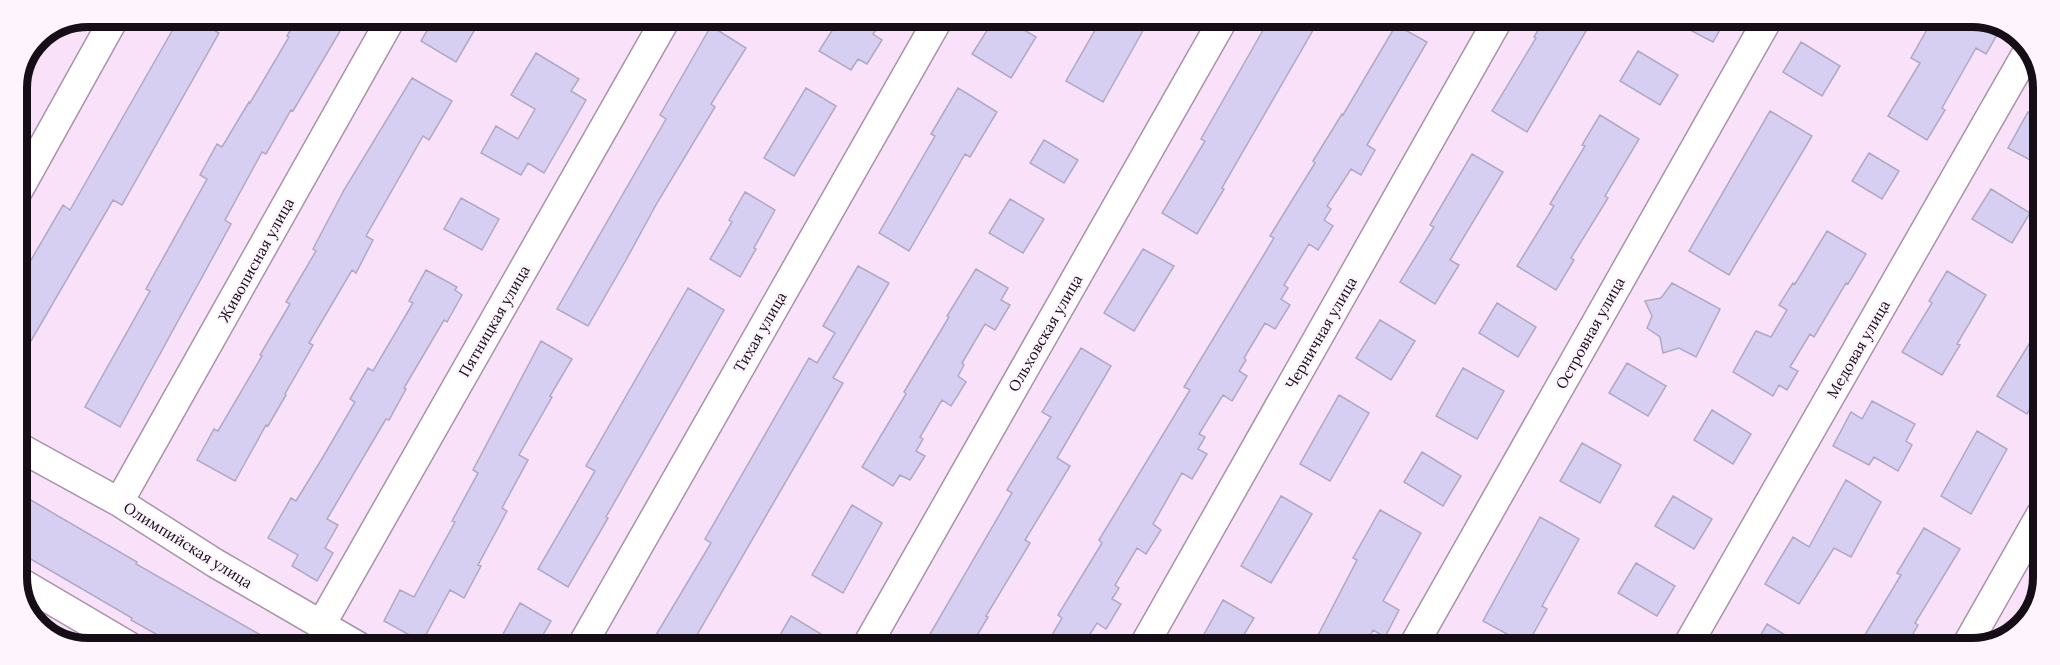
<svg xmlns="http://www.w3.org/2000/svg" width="2060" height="665" viewBox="0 0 2060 665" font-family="Lora,serif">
<rect width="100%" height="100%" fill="#f8e1f9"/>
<!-- building -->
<path fill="#d6cff1" stroke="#aea9c5" stroke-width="1.5" d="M180,17H191L219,33L122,205L113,200L17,365V284L63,205L70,210Z
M298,17H326L343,26L293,111L291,110L266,154L262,152L225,220L231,224L120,427L85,407L150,291L146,289L207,179L200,175L217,144L222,147L249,102L250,103L289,37L287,36Z
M435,17H450L474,31L456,62L421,41Z
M840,18H884L873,34L882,40L867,64L858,59L851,70L819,51Z
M995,18H1004L1036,37L1011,78L972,54Z
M1102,18H1150L1103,102L1066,81Z
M1270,18H1320L1222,188L1224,189L1197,234L1162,213L1205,141L1201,139Z
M1545,18L1593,19L1527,132L1492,111L1536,38L1534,37Z
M1669,19H1726L1713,42Z
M1933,19H1990L2002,26L1986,54L1976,48L1942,108L1945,110L1927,140L1888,116L1920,63L1911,58Z
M1396,25L1427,42L1367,145L1375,150L1361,175L1351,169L1327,206L1331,209L1324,220L1333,226L1318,250L1309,244L1284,285L1288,288L1281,299L1290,305L1275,329L1265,323L1244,358L1246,360L1239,371L1247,376L1232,401L1223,395L1199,434L1205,437L1198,449L1207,454L1192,479L1182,473L1153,524L1161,530L1146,554L1137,548L1115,585L1119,588L1112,599L1121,604L1106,629L1097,623L1082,647H1045L1062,618L1058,615L1102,543L1099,540L1190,390L1184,387L1274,238L1270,236L1315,163L1313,161L1342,114L1343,115Z
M711,26L746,48L711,104L715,107L657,203L626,260L588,326L557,309L666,119L660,115Z
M1801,42L1840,66L1822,96L1783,72Z
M1638,51L1678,75L1660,105L1620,81Z
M536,53L579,79L571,91L586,100L544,173L528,163L521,175L481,153L496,126L518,139L535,109L511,95Z
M412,78L452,101L429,140L423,136L366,236L373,240L356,273L352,270L309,343L313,345L285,394L286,395L268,426L266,425L235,481L197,460L214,429L218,431L262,356L260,355L290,304L286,302L316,251L313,249L344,190Z
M806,88L836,106L794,176L764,158Z
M958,88L997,112L970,157L965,154L909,251L879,233L935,136L931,134Z
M1770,111L1812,136L1729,275L1689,251Z
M2028,112L2043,120V167L2008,148Z
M1600,115L1639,139L1605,196L1608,198L1571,258L1574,260L1556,290L1517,266L1554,206L1550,204L1585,146L1582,145Z
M1044,140L1078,160L1064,183L1030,163Z
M1869,153L1899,171L1882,199L1852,181Z
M1472,154L1503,172L1450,260L1459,265L1435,304L1400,282L1434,227L1430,225Z
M1991,189L2030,213L2012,243L1972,219Z
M745,192L775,210L754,248L756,249L740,277L710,259L732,222L729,220Z
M461,198L499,219L482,250L444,229Z
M1010,199L1044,219L1023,253L989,233Z
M1827,231L1866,254L1848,284L1846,283L1814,337L1810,334L1790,367L1798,371L1787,390L1779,385L1773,396L1733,372L1756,331L1771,337L1787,310L1779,305L1793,283L1795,284Z
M1143,249L1174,266L1134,331L1104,313Z
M858,266L889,283L833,378L843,383L690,647H677L656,635L711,543L705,539L809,358L817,363L835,333L823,326Z
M976,269L1008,288L1001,300L1010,305L995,330L985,324L962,363L964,365L958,376L966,382L951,406L942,400L920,437L923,439L916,451L925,456L910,480L900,475L893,486L862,467L906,394L904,392L949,317L947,316Z
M426,270L457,287L455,290L462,295L447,322L444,320L404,388L406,389L389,420L386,419L327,519L338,525L325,548L333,553L317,581L292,566L298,555L268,538L291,498L296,501L323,457L355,402L350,399L368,368L373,371L413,303L409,301Z
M1947,271L1986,295L1957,344L1960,345L1942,375L1902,352L1932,303L1929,301Z
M1672,283L1720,309L1696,357L1679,348L1663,353L1660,337L1647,328L1652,316L1645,301L1661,298Z
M688,288L724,310L606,517L608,518L568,587L538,569L595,471L586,466Z
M1497,303L1536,327L1518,357L1479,333Z
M1380,320L1415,341L1391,380L1356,358Z
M2042,323V389L2027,414L1997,396Z
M541,341L572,359L550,396L552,397L519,455L528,460L502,508L507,511L478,565L481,566L464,598L450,590L422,642L384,621L400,590L414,597L455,522L452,521L478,473L473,470Z
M1081,348L1111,366L1057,458L1070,466L1025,540L1030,543L986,616L988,617L970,647H936L926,641L1012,493L1007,490L1051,417L1042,412Z
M1627,363L1666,386L1648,416L1609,393Z
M1463,368L1504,391L1477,439L1436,416Z
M1339,395L1369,413L1330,481L1300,464Z
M1872,401L1915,424L1906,441L1912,445L1898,471L1874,457L1869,465L1833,446L1851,412L1862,419Z
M1712,410L1751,434L1733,464L1694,440Z
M1977,431L2007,449L1971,514L1941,496Z
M1582,443L1621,465L1600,503L1560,481Z
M1422,452L1461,476L1443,506L1404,482Z
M1846,480L1881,502L1851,557L1834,548L1799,604L1765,584L1793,537L1809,547Z
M17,492L137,562L136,564L280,646H177L131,620L132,618L17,551Z
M1281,496L1312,514L1271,583L1241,566Z
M1673,496L1712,519L1694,549L1655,526Z
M852,505L882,523L843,593L812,575Z
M1380,510L1421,533L1383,601L1399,610L1385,637L1373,630L1364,648H1327L1315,641L1357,560L1353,558Z
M1540,517L1579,539L1542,606L1547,609L1527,645L1483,621Z
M1924,528L1960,549L1915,623L1918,625L1905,648H1857L1901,575L1897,573Z
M1636,563L1675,586L1657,616L1618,593Z
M1223,600L1254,618L1236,648L1197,647Z
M520,603L551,621L536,647H496Z
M791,616L821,634L814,647H773Z
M1767,624L1807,648H1753Z"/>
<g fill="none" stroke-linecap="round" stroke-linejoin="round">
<!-- street casing -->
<g stroke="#a893a8" stroke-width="31">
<path id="street" d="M17,193L115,17
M17,446L119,502L215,563L358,646
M119,502L392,17
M17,580L129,646
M321,625L667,17
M581,647L939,18
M866,647L1224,18
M1143,647L1499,18
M1412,648L1768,19
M1686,648L2029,49
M1965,648L2041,514"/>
</g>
<!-- street -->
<use href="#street" stroke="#fff" stroke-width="28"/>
</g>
<g text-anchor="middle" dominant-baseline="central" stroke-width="4.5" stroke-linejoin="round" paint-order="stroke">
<!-- street labels -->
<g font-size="15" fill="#150e16" stroke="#fdf4fd">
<text transform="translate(256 260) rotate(-61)">Живописная улица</text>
<text transform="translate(494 321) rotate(-60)">Пятницкая улица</text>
<text transform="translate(760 332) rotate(-60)">Тихая улица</text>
<text transform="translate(1045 333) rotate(-60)">Ольховская улица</text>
<text transform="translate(1321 333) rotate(-60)">Черничная улица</text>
<text transform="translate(1590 333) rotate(-61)">Островная улица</text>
<text transform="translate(1858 349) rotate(-60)">Медовая улица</text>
<text transform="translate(188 545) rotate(32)">Олимпийская улица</text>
</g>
</g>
<!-- crop -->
<path d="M0 0H2060V665H0ZM88 27H1972A61 61 0 0 1 2033 88V577A61 61 0 0 1 1972 638H88A61 61 0 0 1 27 577V88A61 61 0 0 1 88 27Z" fill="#fdf4fd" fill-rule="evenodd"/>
<path fill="none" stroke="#150e16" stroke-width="8" d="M88 27H1972A61 61 0 0 1 2033 88V577A61 61 0 0 1 1972 638H88A61 61 0 0 1 27 577V88A61 61 0 0 1 88 27Z"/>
</svg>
